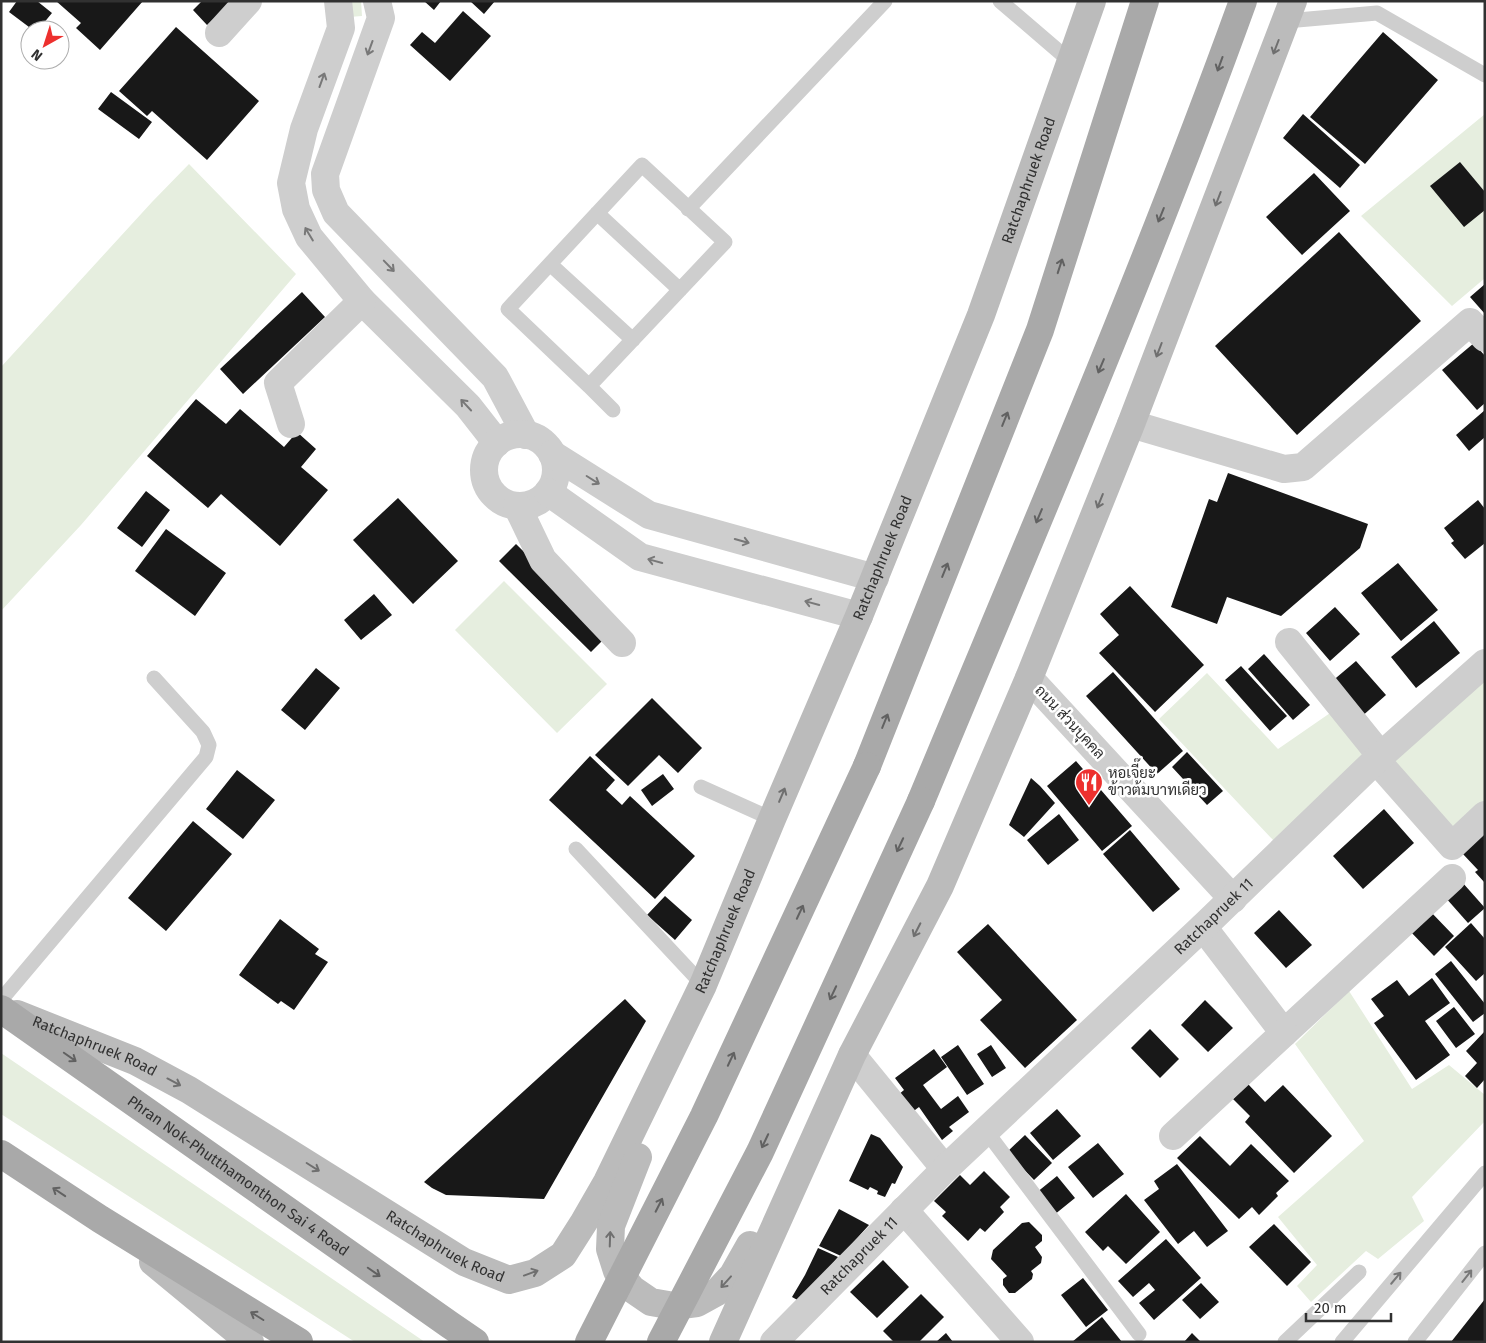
<svg xmlns="http://www.w3.org/2000/svg" width="1486" height="1343" viewBox="0 0 1486 1343" font-family="'Fira Sans',Sarabun,sans-serif">
<rect width="100%" height="100%" fill="#fff"/>
<!-- green -->
<path fill="#e6eedf" d="M345,1H361L362,16L349,17Z
M1485,114V278L1452,306L1361,216Z
M189,164L296,274L81,525L1,611V367L152,202Z
M504,581L607,684L557,733L455,630Z
M1207,673L1278,749L1333,711L1364,754L1274,841L1159,719Z
M1485,678V803L1455,830L1389,763Z
M1349,991L1412,1089L1449,1065L1485,1095V1121L1412,1197L1424,1221L1378,1259L1366,1251L1311,1302L1297,1286L1317,1265L1278,1217L1364,1141L1295,1044Z
M1,1053L422,1340L424,1342H355L1,1114Z"/>
<!-- building -->
<path fill="#181818" d="M17,1H37L52,13L38,30H33L9,12Z
M56,1H143L100,50L76,28L81,23Z
M202,1H233L207,25L193,10Z
M424,1H441L434,10Z
M470,1H495L484,14Z
M463,11L491,36L450,81L410,45L422,32L435,43Z
M176,27L259,101L207,160L152,111L147,116L119,91Z
M1383,32L1438,80L1365,164L1310,117Z
M111,92L152,122L139,139L98,109Z
M1303,114L1360,165L1340,188L1283,138Z
M1460,162L1485,192V210L1464,227L1430,186Z
M1314,173L1350,211L1302,255L1266,217Z
M1339,232L1421,321L1297,435L1215,346Z
M1485,284V314L1470,297Z
M302,292L325,317L243,394L220,369Z
M1474,343L1485,356V403L1477,410L1442,370Z
M196,399L226,424L240,409L284,447L297,432L316,449L301,467L328,490L280,546L221,494L208,508L147,456Z
M1485,410V437L1469,451L1456,435Z
M1228,473L1368,524L1360,548L1281,616L1227,597L1217,624L1171,607L1209,499L1217,502Z
M146,491L170,510L142,547L117,528Z
M398,498L458,561L413,604L353,540Z
M1478,500L1485,509V543L1465,559L1451,543L1454,541L1444,528Z
M166,529L226,573L195,616L135,571Z
M516,544L608,635L591,652L499,561Z
M1398,563L1438,610L1401,641L1361,593Z
M1130,586L1204,665L1155,712L1099,653L1119,635L1100,614Z
M374,594L392,615L361,640L344,620Z
M1335,607L1360,634L1330,661L1306,633Z
M1434,621L1460,653L1416,688L1391,657Z
M1264,654L1310,705L1293,720L1248,669Z
M1356,661L1386,695L1360,718L1330,683Z
M1241,666L1287,716L1270,731L1225,680Z
M316,668L340,688L305,730L281,710Z
M1113,672L1183,751L1157,774L1086,696Z
M652,698L702,748L678,773L659,755L628,786L595,755Z
M1187,752L1223,791L1207,805L1172,767Z
M590,756L615,780L606,790L622,805L630,796L695,856L655,899L549,800Z
M1076,761L1132,826L1102,851L1047,786Z
M237,770L275,800L243,839L206,809Z
M663,774L674,789L652,806L641,790Z
M1031,778L1040,786L1055,803L1024,837L1009,825Z
M1384,809L1414,843L1363,889L1333,856Z
M1059,814L1079,840L1048,865L1027,840Z
M193,821L232,854L166,931L128,898Z
M1130,830L1180,889L1153,912L1103,854Z
M1485,833V883L1475,872L1478,870L1462,853Z
M1462,882L1485,908L1468,923L1445,897Z
M665,896L692,920L675,940L647,915Z
M1279,910L1312,945L1286,968L1254,933Z
M1429,910L1454,936L1434,956L1408,929Z
M280,919L319,949L315,954L328,962L294,1010L281,1001L278,1004L239,975Z
M1471,923L1485,939V973L1476,981L1445,947Z
M988,924L1077,1020L1025,1068L980,1020L1002,1000L957,952Z
M1451,961L1485,1004V1013L1473,1022L1435,974Z
M1432,978L1450,1003L1425,1021L1450,1055L1416,1080L1374,1023L1384,1016L1371,999L1397,980L1409,996Z
M625,999L646,1021L544,1199L446,1195L432,1188L424,1182Z
M1205,1000L1233,1028L1208,1052L1181,1025Z
M1454,1007L1475,1034L1456,1048L1436,1021Z
M1150,1029L1179,1059L1160,1078L1131,1048Z
M1485,1031V1079L1477,1088L1465,1076L1477,1063L1466,1051Z
M958,1045L984,1084L967,1095L941,1057Z
M991,1045L1006,1068L992,1077L977,1054Z
M934,1049L947,1067L923,1085L941,1109L958,1096L969,1112L949,1127L953,1131L942,1140L919,1107L911,1113L898,1095L904,1090L895,1078Z
M1248,1084L1265,1102L1283,1085L1332,1136L1294,1173L1245,1122L1250,1116L1233,1099Z
M1057,1109L1081,1136L1053,1160L1030,1133Z
M871,1134L880,1138L903,1167L895,1184L892,1183L885,1197L877,1194L878,1191L870,1187L868,1190L849,1181Z
M1025,1135L1052,1163L1034,1180L1007,1152Z
M1200,1136L1230,1166L1251,1144L1289,1181L1276,1193L1278,1196L1259,1215L1252,1207L1239,1219L1177,1158Z
M1098,1143L1124,1174L1093,1198L1068,1167Z
M1177,1164L1228,1231L1207,1247L1194,1231L1178,1244L1144,1200L1159,1189L1154,1181Z
M984,1171L1010,1197L1000,1207L1004,1212L985,1232L980,1228L968,1241L942,1216L946,1212L934,1201L960,1175L970,1185Z
M1057,1176L1075,1198L1054,1215L1036,1193Z
M1126,1194L1160,1232L1126,1264L1108,1246L1103,1251L1085,1232Z
M839,1209L869,1225L841,1256L819,1246Z
M1029,1222L1042,1235V1241L1035,1247L1042,1257L1041,1263L1031,1271L1033,1274L1032,1279L1015,1293H1009L1003,1285V1279L1007,1276L991,1259L993,1250L1022,1223Z
M1274,1224L1311,1262L1287,1286L1249,1247Z
M1166,1239L1201,1278L1154,1320L1139,1303L1155,1290L1149,1283L1133,1297L1118,1281Z
M818,1248L838,1257L801,1302L792,1297L805,1275Z
M883,1260L909,1287L877,1318L850,1292Z
M1083,1278L1108,1310L1086,1327L1061,1295Z
M1201,1283L1219,1302L1200,1319L1182,1300Z
M921,1294L944,1317L919,1342H894L883,1331Z
M1485,1299V1342H1451Z
M1102,1317L1122,1342H1072Z
M946,1333L953,1342H936Z
M1192,1333L1201,1342H1184Z"/>
<g fill="none" stroke-linecap="round" stroke-linejoin="round">
<!-- service -->
<path stroke="#cecece" stroke-width="15" d="M1000,1L1070,61
M1286,21L1377,13L1485,75
M642,165L725,242L589,386L508,309Z
M688,209L885,1
M597,213L680,290
M550,264L633,340
M589,386L613,410
M701,787L772,819
M576,849L703,985
M1,1000L206,757L209,745L203,732L154,678
M986,1131L1139,1334
M1285,1342L1359,1272
M1342,1342L1485,1173
M1415,1342L1485,1253"/>
<!-- minor -->
<g stroke="#cecece" stroke-width="28">
<path d="M338,1L341,28L304,129L291,183L296,209L309,237L362,301L468,406L497,443"/>
<path d="M377,1L381,18L325,174L326,190L336,213L495,377L526,435"/>
<path d="M219,33L248,1"/>
<path d="M291,424L278,383L362,301"/>
<path d="M1131,424L1284,469L1303,467L1470,322L1485,338"/>
<circle cx="520" cy="470" r="36"/>
<path d="M552,454L649,515L875,578"/>
<path d="M548,492L640,557L859,616"/>
<path d="M517,506L543,560L622,643"/>
<path d="M1289,642L1381,756"/>
<path d="M1029,678L1233,899"/>
<path d="M1376,760L1452,846L1485,815"/>
<path d="M1203,927L1284,1033L1452,878"/>
<path d="M852,1055L945,1169"/>
<path d="M1173,1136L1284,1033"/>
<path d="M904,1210L1020,1342"/>
<path id="s1" d="M774,1342L945,1169L1203,927L1376,760L1485,663"/>
</g>
<!-- secondary -->
<g stroke="#bbb" stroke-width="28">
<path id="s2" d="M17,1014L135,1061L189,1090L464,1262L509,1280L535,1273L563,1255L584,1222L607,1182L703,985L772,819L859,616L981,315L1092,1"/>
<path d="M638,1157L611,1226L610,1249L617,1271L632,1289L651,1302L674,1306L697,1303L717,1292L733,1275L750,1245"/>
<path d="M153,1262L250,1342"/>
<path d="M723,1342L852,1055L940,886L1029,678L1131,424L1293,1"/>
</g>
<!-- primary -->
<g stroke="#a9a9a9" stroke-width="28">
<path d="M867,766L1040,330L1145,1"/>
<path d="M921,801C1031,536 1145,272 1243,1"/>
<path id="s3" d="M1,1009L450,1325L475,1342"/>
<path d="M1,1154L100,1219L299,1342"/>
</g>
<!-- primary-bridge -->
<path stroke="#a9a9a9" stroke-width="28" d="M589,1342L704,1116L867,766
M661,1342L760,1152L921,801"/>
</g>
<!-- one-way arrows -->
<defs><path id="oneway-shaft" d="M-6 0H5M1.5-3L5.5 0L1.5 3" fill="none" stroke-width="1.6" stroke-linecap="round" stroke-linejoin="round" transform="scale(1.25)"/></defs>
<g stroke="#6f6f6f">
<use href="#oneway-shaft" transform="translate(1276 47) rotate(111)"/>
<use href="#oneway-shaft" transform="translate(1218 199) rotate(111)"/>
<use href="#oneway-shaft" transform="translate(1159 350) rotate(111)"/>
<use href="#oneway-shaft" transform="translate(1100 501) rotate(112)"/>
<use href="#oneway-shaft" transform="translate(782 795) rotate(-67)"/>
<use href="#oneway-shaft" transform="translate(917 930) rotate(117)"/>
<use href="#oneway-shaft" transform="translate(174 1082) rotate(28)"/>
<use href="#oneway-shaft" transform="translate(313 1167) rotate(32)"/>
<use href="#oneway-shaft" transform="translate(610 1239) rotate(-88)"/>
<use href="#oneway-shaft" transform="translate(531 1273) rotate(-20)"/>
<use href="#oneway-shaft" transform="translate(726 1282) rotate(132)"/>
</g>
<g stroke="#787878">
<use href="#oneway-shaft" transform="translate(370 48) rotate(110)"/>
<use href="#oneway-shaft" transform="translate(322 80) rotate(-70)"/>
<use href="#oneway-shaft" transform="translate(309 234) rotate(-121)"/>
<use href="#oneway-shaft" transform="translate(389 266) rotate(46)"/>
<use href="#oneway-shaft" transform="translate(466 405) rotate(-133)"/>
<use href="#oneway-shaft" transform="translate(593 480) rotate(32)"/>
<use href="#oneway-shaft" transform="translate(742 541) rotate(16)"/>
<use href="#oneway-shaft" transform="translate(655 561) rotate(-165)"/>
<use href="#oneway-shaft" transform="translate(812 603) rotate(-165)"/>
<use href="#oneway-shaft" transform="translate(1467 1276) rotate(-52)"/>
<use href="#oneway-shaft" transform="translate(1396 1278) rotate(-50)"/>
</g>
<g stroke="#616161">
<use href="#oneway-shaft" transform="translate(1220 64) rotate(110)"/>
<use href="#oneway-shaft" transform="translate(1161 215) rotate(112)"/>
<use href="#oneway-shaft" transform="translate(1060 266) rotate(-72)"/>
<use href="#oneway-shaft" transform="translate(1101 366) rotate(113)"/>
<use href="#oneway-shaft" transform="translate(1005 419) rotate(-68)"/>
<use href="#oneway-shaft" transform="translate(1039 516) rotate(113)"/>
<use href="#oneway-shaft" transform="translate(945 570) rotate(-68)"/>
<use href="#oneway-shaft" transform="translate(885 721) rotate(-68)"/>
<use href="#oneway-shaft" transform="translate(900 845) rotate(115)"/>
<use href="#oneway-shaft" transform="translate(800 912) rotate(-65)"/>
<use href="#oneway-shaft" transform="translate(833 993) rotate(115)"/>
<use href="#oneway-shaft" transform="translate(70 1057) rotate(35)"/>
<use href="#oneway-shaft" transform="translate(731 1059) rotate(-65)"/>
<use href="#oneway-shaft" transform="translate(765 1141) rotate(115)"/>
<use href="#oneway-shaft" transform="translate(59 1192) rotate(-146)"/>
<use href="#oneway-shaft" transform="translate(659 1205) rotate(-63)"/>
<use href="#oneway-shaft" transform="translate(374 1272) rotate(35)"/>
<use href="#oneway-shaft" transform="translate(257 1316) rotate(-148)"/>
</g>
<!-- icons -->
<defs>
<g id="restaurant-pin" transform="scale(1.4375)"><path d="M0 17L-7.5 6A9.5 9.5 0 1 1 7.5 6Z" fill="#ed302e" stroke="#fff"/><path d="M-5-6h1v4h1v-4h1v4h1v-4h1v5L-1.5 .5V6h-2V.5L-5-1ZM5-6V6H3V1.5H1.5Q1.5-4 5-6Z" fill="#fff"/></g>
</defs>
<g fill-rule="evenodd">
<use href="#restaurant-pin" x="1089" y="782"/>
</g>
<g text-anchor="middle" dominant-baseline="central" stroke-width="5" stroke-linejoin="round" paint-order="stroke">
<!-- street labels -->
<g font-size="15" fill="#313131" stroke="#fff">
<text stroke="none"><textPath href="#s2" startOffset="1794">Ratchaphruek Road</textPath></text>
<text stroke="none"><textPath href="#s2" startOffset="1389">Ratchaphruek Road</textPath></text>
<text transform="translate(1070 722) rotate(47)">ถนน ส่วนบุคคล</text>
<text stroke="none"><textPath href="#s1" startOffset="612">Ratchapruek 11</textPath></text>
<text stroke="none"><textPath href="#s2" startOffset="984">Ratchaphruek Road</textPath></text>
<text stroke="none"><textPath href="#s2" startOffset="84">Ratchaphruek Road</textPath></text>
<text stroke="none"><textPath href="#s3" startOffset="290">Phran Nok-Phutthamonthon Sai 4 Road</textPath></text>
<text stroke="none"><textPath href="#s2" startOffset="489">Ratchaphruek Road</textPath></text>
<text stroke="none"><textPath href="#s1" startOffset="121">Ratchapruek 11</textPath></text>
</g>
<!-- poi labels -->
<g font-size="15" fill="#313131" stroke="#fff" text-anchor="start">
<text x="1108" y="773">หอเจี๊ยะ<tspan x="1108" dy="17">ข้าวต้มบาทเดียว</tspan></text>
</g>
</g>
<!-- border -->
<rect width="1486" height="1343" fill="none" stroke="#313131" stroke-width="5"/>
<!-- north arrow -->
<g transform="translate(45 45) rotate(219)"><circle r="24" fill="#ffffff" stroke="#adadad"/>
<path d="M0-4L9 19L0 12L-9 19Z" fill="#ed302e"/>
<text y="-8" font-size="14" font-weight="bold" text-anchor="middle" fill="#313131">N</text>
</g>
<!-- scale -->
<path d="M1306 1313v8h85v-8" fill="none" stroke="#313131" stroke-width="2.5"/>
<text x="1314" y="1313" font-size="15" fill="#313131" stroke="#ffffff" stroke-width="4" paint-order="stroke">20 m</text>
</svg>
